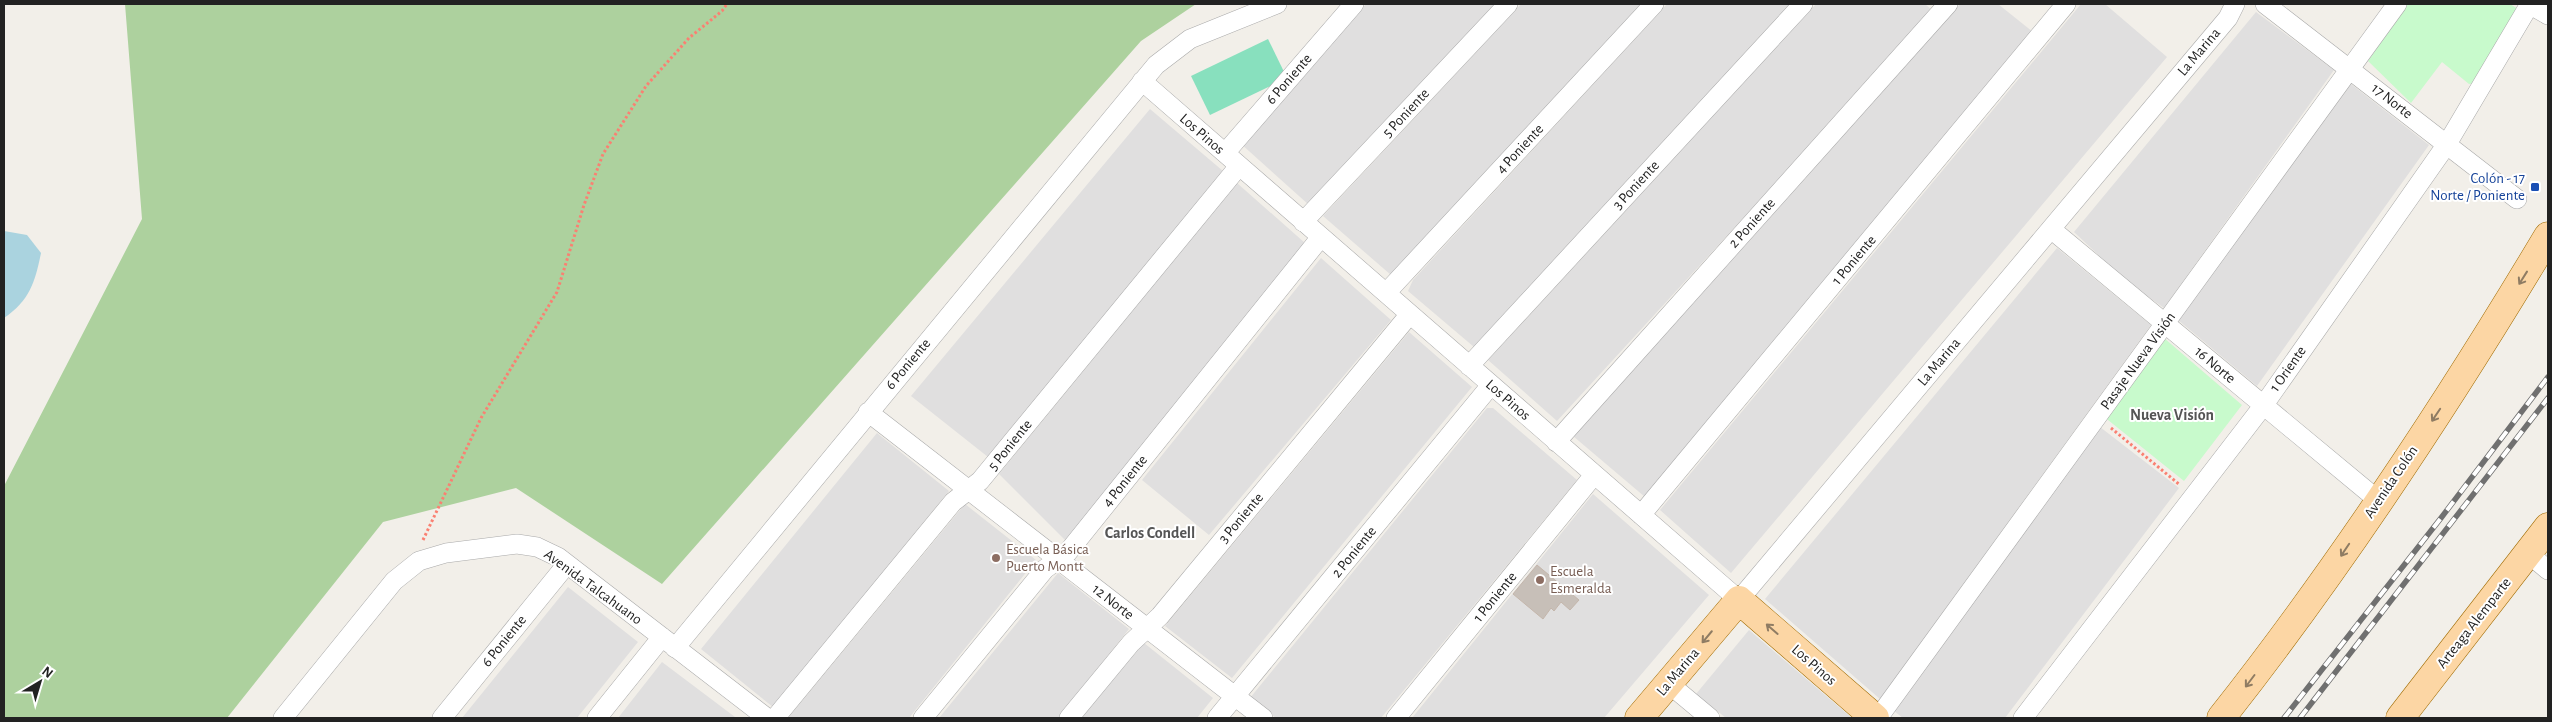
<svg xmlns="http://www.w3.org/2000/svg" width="2552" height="722" viewBox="0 0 2552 722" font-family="'Alegreya Sans',sans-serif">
<rect width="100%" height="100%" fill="#f2efe9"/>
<!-- residential -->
<path fill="#e0dfdf" d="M1366,4H1496L1309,205L1240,143Z
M1521,4H1644L1391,275L1323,216Z
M1667,4H1792L1474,347L1408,291L1413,280Z
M1816,4H1925L1933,11L1557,421L1488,360Z
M1960,4H1998L2033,32L1645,497L1573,436Z
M2081,4H2105L2167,57L1731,573L1660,510Z
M2256,12L2334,70L2164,308L2126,281L2074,232Z
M2351,84L2429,145L2257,386L2178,320Z
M1150,109L1223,171L988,457L911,396Z
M1237,183L1305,243L1066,541L999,474Z
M2057,248L2151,325L1880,699L1765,599Z
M1321,258L1391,320L1209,535L1142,480Z
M1409,332L1472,387L1232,678L1165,626Z
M1487,408H1493L1577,480L1381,718H1276L1250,698Z
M2100,427L2179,488L2005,718H1903L1894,711Z
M877,433L949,491L773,707L701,649Z
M1593,494L1709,595L1604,718H1412Z
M965,504L1036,560L909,718H788Z
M1058,573L1129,629L1058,718H939Z
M568,587L638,642L577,718H462Z
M1749,630L1852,718H1726L1696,694Z
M1144,643L1213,698L1197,718H1081Z
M662,662L735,717L618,718Z"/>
<!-- forest -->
<path fill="#add19e" d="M125,4H1196L1141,41L662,584L516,488L383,522L227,718H4V486L142,219Z"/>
<!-- park -->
<path fill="#c8facc" d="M2408,4H2510L2518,9L2479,83L2469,84L2442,62L2411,103L2368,61Z
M2164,338L2242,405L2184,481L2103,416Z"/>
<!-- pitch -->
<path fill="#88e0be" d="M1268,39L1287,78L1210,115L1191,76Z"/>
<!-- water -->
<path fill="#aad3df" d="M4,231L27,235L41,253C35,282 30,300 4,318Z"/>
<!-- building -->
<path fill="#c7bfb8" stroke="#c4b6ab" d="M1537,565L1579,600L1570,610L1561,602L1554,611L1551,608L1543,619L1513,594Z"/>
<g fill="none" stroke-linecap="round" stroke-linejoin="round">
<!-- street casing -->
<g stroke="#a9a9a9" stroke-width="20">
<path id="street" d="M2265,4L2517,199
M2529,4L2548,15
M1142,81L1739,600L2228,18L2235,4
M1225,153L1354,4
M1303,222L1508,4
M2051,229L2379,501
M1386,293L1654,4
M1469,366L1803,4
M868,412L1263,718
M1556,442L1948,4
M1641,515L2066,4
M2529,554L2548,570
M675,648L1156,65L1190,39L1277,4
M1668,683L1710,718
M283,718L394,581L419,561L446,553L517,544L537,547L558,557L767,718
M442,718L567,564
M597,718L662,637
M775,718L953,502L980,481L1239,166
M923,718L1045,569L1068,552L1321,237
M1069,718L1131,643L1160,616L1410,314
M1217,718L1491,385
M1396,718L1594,475
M1878,718L2397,4
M2023,718L2263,406L2447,144L2530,4"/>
</g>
<!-- primary casing -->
<g stroke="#a06b00" stroke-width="29">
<path id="primary" d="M1639,718L1739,600L1875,718
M2221,718C2341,566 2448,403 2548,236
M2400,718L2548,527"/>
</g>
<!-- path -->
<path stroke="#fa8072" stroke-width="3" stroke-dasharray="2.5 2.5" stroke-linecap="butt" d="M2111,428L2180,485
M423,540L481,418L557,292L584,205L603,154L646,86L689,38L722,11L727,4"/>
<!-- street -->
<use href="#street" stroke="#fff" stroke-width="19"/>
<!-- primary -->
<use href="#primary" stroke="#fcd6a4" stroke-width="28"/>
<!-- rail casing -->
<g stroke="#707070" stroke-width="5.5">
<path id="rail" d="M2284,718L2441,518L2548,377
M2300,718L2548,398"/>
</g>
<!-- rail -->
<use href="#rail" stroke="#fff" stroke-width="4" stroke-dasharray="11" stroke-linecap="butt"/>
</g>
<!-- one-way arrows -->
<defs><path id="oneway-shaft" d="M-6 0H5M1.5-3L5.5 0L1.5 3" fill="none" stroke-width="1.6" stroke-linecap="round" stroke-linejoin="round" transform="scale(1.25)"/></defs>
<g stroke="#8f7c63">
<use href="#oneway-shaft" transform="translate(2523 278) rotate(122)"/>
<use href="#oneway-shaft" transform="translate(2436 415) rotate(124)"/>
<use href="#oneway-shaft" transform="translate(2345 550) rotate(124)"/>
<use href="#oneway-shaft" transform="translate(1772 629) rotate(-139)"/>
<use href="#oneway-shaft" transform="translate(1707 637) rotate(130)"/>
<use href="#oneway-shaft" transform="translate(2250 681) rotate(127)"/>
</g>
<!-- markers -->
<rect fill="#1a4fb4" stroke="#fff" stroke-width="2" x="2530" y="182" width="10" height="10" rx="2.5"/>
<g fill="#8d6e63" stroke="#fff" stroke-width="2">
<circle cx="996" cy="558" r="5"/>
<circle cx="1540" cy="580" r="5"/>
</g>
<g text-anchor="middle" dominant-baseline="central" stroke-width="4" stroke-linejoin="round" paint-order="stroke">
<!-- street labels -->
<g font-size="15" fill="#222" stroke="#fff">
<text transform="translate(2199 52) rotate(-50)">La Marina</text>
<text transform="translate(1289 79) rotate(-49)">6 Poniente</text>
<text transform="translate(2392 101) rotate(38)">17 Norte</text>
<text transform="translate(1406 113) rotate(-47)">5 Poniente</text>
<text transform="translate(1202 134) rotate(41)">Los Pinos</text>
<text transform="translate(1520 149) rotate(-47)">4 Poniente</text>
<text transform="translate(1636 185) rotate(-47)">3 Poniente</text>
<text transform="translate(1752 223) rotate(-48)">2 Poniente</text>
<text transform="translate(1854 260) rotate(-50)">1 Poniente</text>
<text transform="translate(2138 361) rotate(-54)">Pasaje Nueva Visión</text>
<text transform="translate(1939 362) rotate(-50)">La Marina</text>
<text transform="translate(908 364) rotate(-50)">6 Poniente</text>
<text transform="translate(2215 365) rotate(40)">16 Norte</text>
<text transform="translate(2288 369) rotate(-55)">1 Oriente</text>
<text transform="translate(1508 400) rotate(41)">Los Pinos</text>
<text transform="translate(1010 445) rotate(-51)">5 Poniente</text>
<text transform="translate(1125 481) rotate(-51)">4 Poniente</text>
<text transform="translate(2391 482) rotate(-56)">Avenida Colón</text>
<text transform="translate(1241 518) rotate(-50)">3 Poniente</text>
<text transform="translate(1354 552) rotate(-51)">2 Poniente</text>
<text transform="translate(593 587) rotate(36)">Avenida Talcahuano</text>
<text transform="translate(1495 597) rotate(-51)">1 Poniente</text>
<text transform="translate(1113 602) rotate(38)">12 Norte</text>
<text transform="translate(2474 623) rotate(-52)">Arteaga Alemparte</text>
<text transform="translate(504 641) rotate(-51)">6 Poniente</text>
<text transform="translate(1814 665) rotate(41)">Los Pinos</text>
<text transform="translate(1678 672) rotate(-50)">La Marina</text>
</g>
<!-- transit labels -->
<g font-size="15" fill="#164399" stroke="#fff" text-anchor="end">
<text x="2525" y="178">Colón - 17<tspan x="2525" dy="17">Norte / Poniente</tspan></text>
</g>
<!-- education labels -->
<g font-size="15" fill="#785e54" stroke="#fff" text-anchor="start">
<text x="1006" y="549">Escuela Básica<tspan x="1006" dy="17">Puerto Montt</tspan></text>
<text x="1550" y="571">Escuela<tspan x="1550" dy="17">Esmeralda</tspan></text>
</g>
<!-- neighbourhood labels -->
<g font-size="16" font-weight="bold" fill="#555" stroke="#fff">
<text x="2172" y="415">Nueva Visión</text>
<text x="1150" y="533">Carlos Condell</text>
</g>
</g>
<!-- border -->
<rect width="2552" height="722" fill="none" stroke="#222222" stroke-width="10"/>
<!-- north arrow -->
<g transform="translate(40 682) rotate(38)" stroke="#ffffff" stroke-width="4" paint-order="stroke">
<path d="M0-4L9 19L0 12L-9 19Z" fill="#222222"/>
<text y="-8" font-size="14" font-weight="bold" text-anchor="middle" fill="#222222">N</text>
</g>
</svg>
